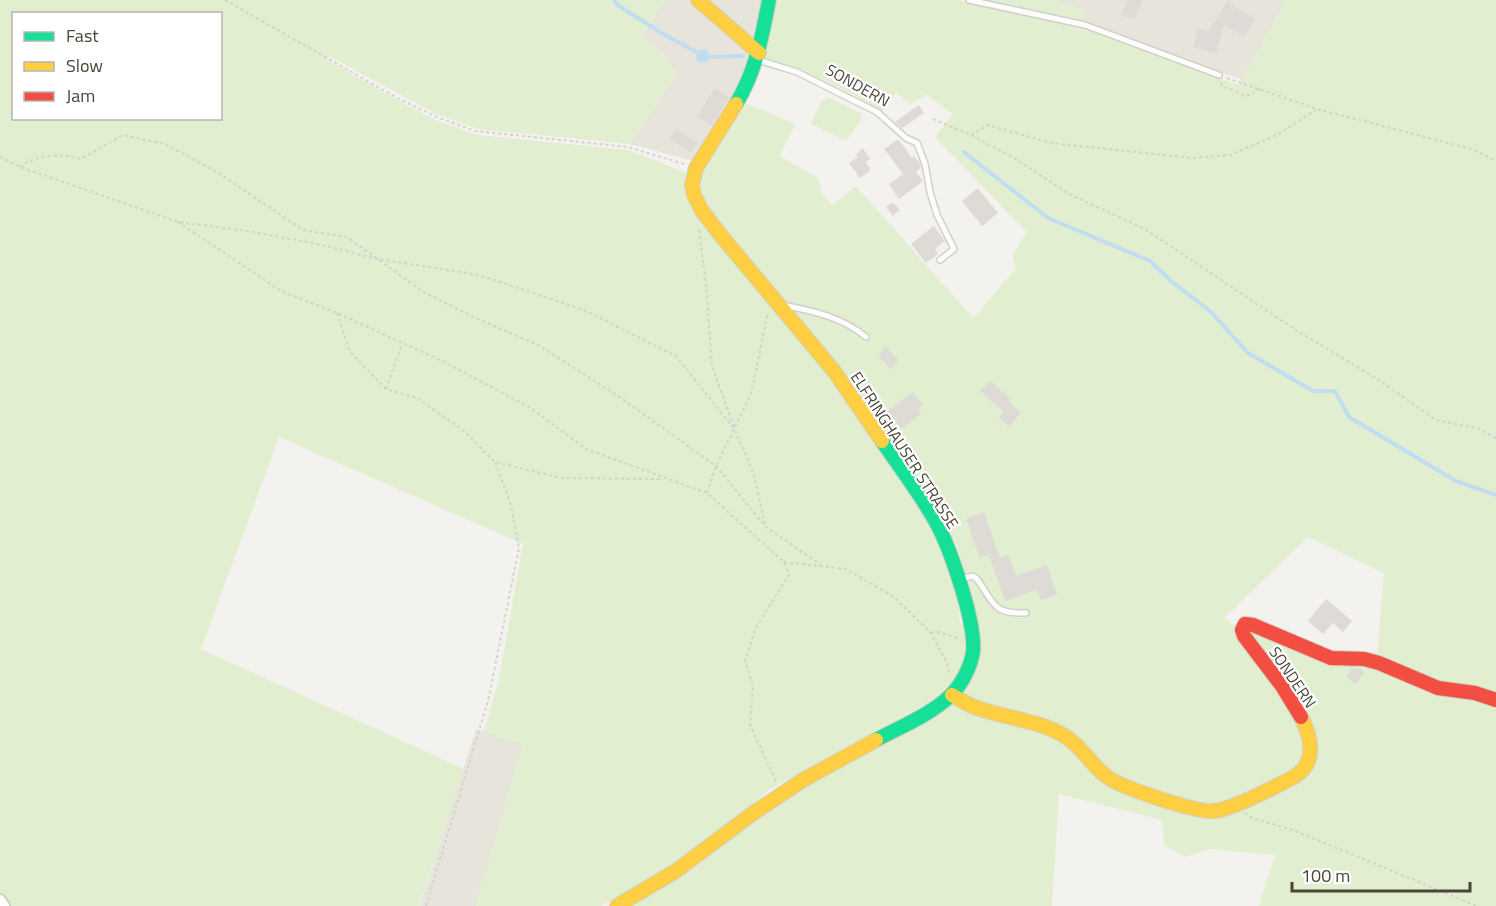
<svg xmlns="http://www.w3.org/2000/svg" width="1496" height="906" viewBox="0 0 1496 906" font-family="'Titillium Web',sans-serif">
<rect width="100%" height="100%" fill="#f4f2ee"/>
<!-- residential -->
<path fill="#e7e4dc" d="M665,0H692L752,52L743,78L729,106L693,161L630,144L677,73L661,52L641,38Z
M703,0H762L754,42Z
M1056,0H1286L1242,80L1081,20L1085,11Z
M476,729L523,744L476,906H420Z"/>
<!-- green -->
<path fill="#e1eecf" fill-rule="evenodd" d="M0,0H665L641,38L661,52L677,73L630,144L478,129L436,114L329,56L327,60L399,101L436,120L477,135L628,150L687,173L688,183L831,374L931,521L944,553L956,591L960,623L974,625L968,584L958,549L941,514L852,384L709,211L697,182L721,137L747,104L796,124L779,156L818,178L822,193L832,205L856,186L973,318L1016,269L1012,255L1027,233L935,137L953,114L927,95L910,104L896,92L882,112C864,98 819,77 797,69C785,65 772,63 762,55L772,0H958L1086,29L1239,85L1286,0H1496V906H1259L1275,855L1209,849L1186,857L1164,845L1162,820L1059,794L1052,906H633L695,868L759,815L947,693L769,790L752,805L667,868L601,906H476L523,744L484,732L500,674L523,544L279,437L201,649L464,769L419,906H11L0,895ZM14,14H220V118H14ZM1308,537L1384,573L1377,657L1330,662L1231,623L1224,618Z
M984,0H1056L1085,11L1081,20Z
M829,97L862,114L860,122L846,141L811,124L821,102Z"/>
<!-- water -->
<path fill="#c0ddf1" d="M696 56a7 7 0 1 1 14 0a7 7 0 1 1-14 0Z"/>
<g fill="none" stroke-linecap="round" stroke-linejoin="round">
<!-- stream -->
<path stroke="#c0ddf1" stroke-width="4" d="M615,0L616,4L663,34L706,57L743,56
M964,152L1048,218L1150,261L1171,281L1211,312L1248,353L1313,391H1335L1349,417L1456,481L1496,495"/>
</g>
<!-- building -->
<path fill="#dedbd6" d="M1127,0H1142L1135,19L1121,15Z
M1228,0L1231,1L1230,4L1256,19L1244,37L1224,25L1216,54L1193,47L1198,28L1209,31Z
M715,88L729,97L712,126L697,116Z
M919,105L924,113L902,128L895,122Z
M676,129L697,142L690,152L669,139Z
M898,139L912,158L914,156L920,164L921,168L916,172L923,181L899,199L889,184L903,174L884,149Z
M863,148L870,159L866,162L871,170L860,178L849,163L858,157L856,154Z
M978,188L998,213L982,226L962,201Z
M893,202L900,210L893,216L886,207Z
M934,226L945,241L935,249L938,254L926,263L911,244Z
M886,347L899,360L890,369L878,355Z
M990,381L1011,399L1009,401L1021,413L1009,427L999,417L1004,412L980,391Z
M913,392L923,405L918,409L921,414L902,429L888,411Z
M984,512L1000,558L1009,555L1016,576L1047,565L1057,595L1041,600L1037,590L1005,601L989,555L980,558L966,519Z
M1326,599L1352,621L1343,632L1333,623L1323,634L1308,621Z
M1352,668L1361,669L1365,672L1356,684L1346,677Z"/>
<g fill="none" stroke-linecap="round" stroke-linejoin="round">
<!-- lane casing -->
<g stroke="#d2d0cb" stroke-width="8">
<path id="lane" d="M969,0L1085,25L1219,75
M758,60L797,72L877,112L906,138L917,143L925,164L930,192L937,215L954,249L940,260
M783,305C813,311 842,317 866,337
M961,579L972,576L976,578C995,603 991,614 1026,613"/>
</g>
<!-- street casing -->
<g stroke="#d2d0cb" stroke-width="14">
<path id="street" d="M0,900L4,906"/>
</g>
<!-- fast casing -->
<g stroke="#d3cfc5" stroke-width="16">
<path id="fast" d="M736,104C756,71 762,37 769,0
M876,740C900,727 930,715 950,696C961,686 971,666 973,652C976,622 949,543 933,517C918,491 899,466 882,441"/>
</g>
<!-- slow casing -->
<g stroke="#d3cfc5" stroke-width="16">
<path id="slow" d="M698,0L759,53
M736,104L696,168L692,185L694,195L702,211L723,238L834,371L882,441
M952,695C959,699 965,703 972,706C1002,718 1035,719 1063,735C1081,745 1090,764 1106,776C1119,787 1197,813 1214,811C1232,809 1273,788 1290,779C1317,766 1313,740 1301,717
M617,906L676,871L752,814L803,780L876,740"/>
</g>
<!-- jam casing -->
<g stroke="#d3cfc5" stroke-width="16">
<path id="jam" d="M1301,717L1282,686L1244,636L1242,630L1245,624L1253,625L1331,658L1364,659L1379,663L1438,688L1475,693L1496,700"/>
</g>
<!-- path -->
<path stroke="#d3d2cc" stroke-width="2" stroke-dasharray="3 3" stroke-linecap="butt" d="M225,0L399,99L437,117L475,131L628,147L684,164
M1227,78L1317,109L1472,149L1496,161
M1221,83L1222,86L1247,96L1260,89
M933,119L971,135L1011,156L1069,194L1145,229L1294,329L1376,378L1436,420L1480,429L1496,438
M971,135L988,125L1050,143L1193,158L1230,155L1277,135L1317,109
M0,157L20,167L178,222L248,231L322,245L373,258L479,275L584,310L676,356L735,430L753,472L765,524
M20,167C37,154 61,153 81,159L123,135L165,144L217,172L303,230L347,237L425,293L480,320L538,345L618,396L716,466L765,526L821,565
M178,222L281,291L337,313L442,361L531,408L586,449L707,493L784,562L789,575L756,627L745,661L753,686L750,725L777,783
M699,230L706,283L712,366L734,427
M337,313L350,352L386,389L417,398L463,430L495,462L561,478L663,479
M386,389L402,344
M707,493L716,466L751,394L768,312
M784,562L846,569L894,597L931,633L947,663L949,675
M931,633L939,632L957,638
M1245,813L1252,818L1293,830L1477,906
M426,906L488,701L519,548L511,505L495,462"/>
<!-- lane -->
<use href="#lane" stroke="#fdfdfc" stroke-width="5"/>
<!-- street -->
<use href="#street" stroke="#fdfdfc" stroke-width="10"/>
<!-- fast -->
<use href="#fast" stroke="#16e098" stroke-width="14"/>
<!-- slow -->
<use href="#slow" stroke="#ffcf43" stroke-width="14"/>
<!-- jam -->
<use href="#jam" stroke="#f24e42" stroke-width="14"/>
</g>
<g text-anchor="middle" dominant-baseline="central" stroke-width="4.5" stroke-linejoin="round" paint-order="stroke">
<!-- street labels -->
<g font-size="16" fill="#4b4439" stroke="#fff">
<text transform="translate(858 85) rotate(29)">SONDERN</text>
<text transform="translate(905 450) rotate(57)">ELFRINGHAUSER STRASSE</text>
<text transform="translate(1293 677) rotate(56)">SONDERN</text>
</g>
</g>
<!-- legend -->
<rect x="12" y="12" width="210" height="108" fill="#ffffff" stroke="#b7b4b0" stroke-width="1.5"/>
<rect x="24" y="32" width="30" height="9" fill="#16e098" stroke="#b7b4b0" stroke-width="1.5"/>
<text x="66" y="42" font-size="18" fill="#4b4439">Fast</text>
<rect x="24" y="62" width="30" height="9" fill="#ffcf43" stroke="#b7b4b0" stroke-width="1.5"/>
<text x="66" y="72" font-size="18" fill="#4b4439">Slow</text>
<rect x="24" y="92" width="30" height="9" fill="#f24e42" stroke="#b7b4b0" stroke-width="1.5"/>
<text x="66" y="102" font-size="18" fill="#4b4439">Jam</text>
<!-- scale -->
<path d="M1292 882v9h178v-9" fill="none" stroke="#4b4439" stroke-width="3"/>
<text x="1301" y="882" font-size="18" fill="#4b4439" stroke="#ffffff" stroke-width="4.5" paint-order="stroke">100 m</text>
</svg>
